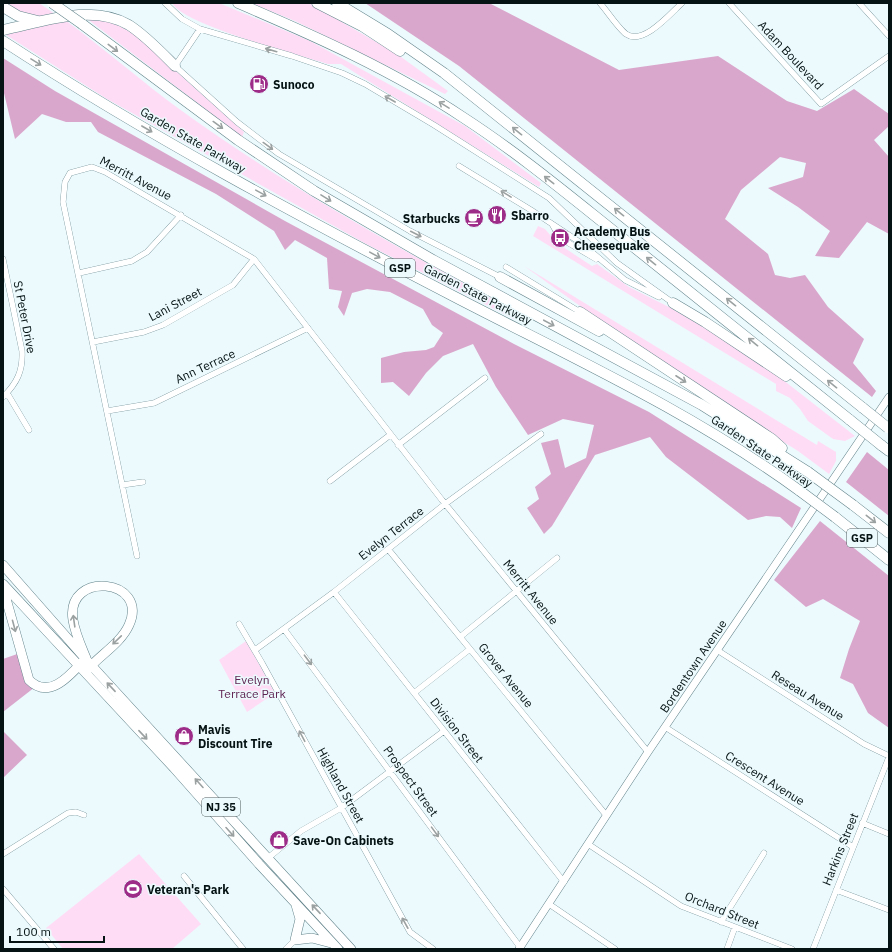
<svg xmlns="http://www.w3.org/2000/svg" width="892" height="952" viewBox="0 0 892 952" font-family="'IBM Plex Sans',sans-serif">
<rect width="100%" height="100%" fill="#ecfafd"/>
<!-- green -->
<path fill="#ffdcf5" d="M3,3H39L58,16C38,19 19,15 3,3Z
M172,3H219L310,41L465,126L541,183L539,187L341,64H328C299,55 184,25 172,3Z
M251,3H309L397,54L448,91L445,94L295,21Z
M86,18C106,18 122,26 138,37L244,132L242,137Z
M65,20C105,49 142,82 182,111C287,187 400,249 513,310L514,319L368,245L107,99L3,33Z
M538,226L545,229L557,243L592,266L597,264L629,287L669,307L714,333L778,376L855,436L845,441L833,439L808,421L800,409L790,398L776,391V384L533,236Z
M524,266L817,445L818,441L836,452V461L829,474L798,451L678,376Z
M246,641L275,693L247,712L219,660Z
M139,854L201,924L172,949H63L46,928Z"/>
<!-- forest -->
<path fill="#daa7cc" d="M365,3H489L619,70L718,56L787,101L817,111L854,89L889,114V126L874,140L889,157V234L867,222L839,258L815,256L830,231L798,207L768,188L803,177L806,163L780,157L741,190L725,219L768,254L775,275L790,278L805,275L828,307L864,339L853,363L876,391L872,397L459,66Z
M3,58L55,91L285,221L514,344L649,412L801,508L792,528L780,517L766,516L748,520L666,457L650,437L595,455L552,526L544,534L527,508L539,499L535,487L551,474L541,443L558,439L565,468L586,458L594,425L563,419L528,435L496,387L473,344L443,356L426,373L409,396L393,382L381,383V358L404,352L426,350L434,347L443,333L432,325L423,309L390,292L367,289L352,293L344,316L338,307L342,291L329,289L327,258L295,240L285,250L274,231L216,194L98,132L91,122H66L42,114L15,139L3,89Z
M867,452L889,470V516L846,482Z
M820,521L889,576V728L868,713L853,684L840,678L849,649L860,621L823,599L806,607L774,580Z
M20,653L35,687L3,712V659Z
M3,731L27,755L3,778Z"/>
<g fill="none" stroke-linecap="round" stroke-linejoin="round">
<!-- minor casing -->
<g stroke="#62838a" stroke-width="6">
<path id="minor" d="M165,3L182,19L200,29L292,56L342,73L365,84L434,125L549,198L617,263L673,303
M600,3C607,11 618,28 626,34C643,46 670,14 682,3
M729,3L821,104L889,56
M859,3L889,36
M200,29L175,66L237,122L279,154L410,231L500,277
M459,166L531,210L581,243L625,280L659,297
M552,224L560,238L596,259
M3,259L22,351C23,371 17,383 3,397
M506,267L580,312
M79,273L132,261L147,252L181,215
M93,342L144,332L163,325L233,285L254,259
M7,393L29,430
M107,411L154,403L308,328
M398,445L485,378
M330,481L390,435
M122,485L143,482
M388,549L606,815
M137,556L63,202L65,182L70,173L92,167L105,172L254,259L442,500L648,752
M334,592L564,882
M239,624L262,663L410,932L433,949
M284,629L520,947
M460,637L557,558
M255,650L334,592L445,504L541,434
M717,650L864,744L889,756
M414,693L470,649
M665,727L853,847
M862,823L889,834
M588,844L681,906L792,949
M3,854L68,813L76,812L84,815
M268,858L301,831L341,808L444,731
M184,876L243,949
M3,889L54,949
M836,890L889,910
M549,904L615,949
M721,922L764,853
M286,949L295,940
M727,949L735,927
M813,949L889,757"/>
</g>
<!-- tertiary casing -->
<g stroke="#62838a" stroke-width="8">
<path id="tertiary" d="M519,949L648,752L889,397"/>
</g>
<!-- trunk casing -->
<g stroke="#62838a" stroke-width="10">
<path id="trunk" d="M3,565L91,665L351,949
M3,584L174,768L259,864L338,949
M3,588L29,680C50,701 71,674 86,658C81,646 75,633 73,620C65,570 150,578 129,625C121,643 100,655 87,670
M295,940L312,938L331,943
M295,940L300,919L296,905"/>
</g>
<!-- motorway casing -->
<g stroke="#62838a" stroke-width="11">
<path id="motorway" d="M238,3C315,36 394,71 464,118C521,155 572,198 625,240C700,300 775,360 850,420
M317,3L362,26L400,51
M337,3L388,34L444,73L863,408
M3,7L18,16L38,21
M82,24L238,140L314,191L433,260L702,405L808,472
M3,30C42,22 92,3 129,25C146,36 161,52 175,66
M3,41C149,136 304,219 459,299C575,359 693,413 800,491
M500,277L599,331
M673,303L705,322L786,376
M580,312L772,439L782,448
M881,445L889,451
M853,505L889,533
M835,517L889,560"/>
</g>
<!-- minor -->
<use href="#minor" stroke="#fff" stroke-width="5.5"/>
<!-- tertiary -->
<use href="#tertiary" stroke="#fff" stroke-width="7"/>
<!-- trunk -->
<use href="#trunk" stroke="#fff" stroke-width="9"/>
<!-- motorway -->
<use href="#motorway" stroke="#fff" stroke-width="10"/>
<!-- motorway-bridge casing -->
<g stroke="#62838a" stroke-width="11" stroke-linecap="butt">
<path id="motorway-bridge" d="M52,3L82,24
M863,408L888,428
M850,420L881,445
M808,472L853,505
M800,491L835,517"/>
</g>
<!-- motorway-bridge -->
<use href="#motorway-bridge" stroke="#fff" stroke-width="10"/>
</g>
<!-- one-way arrows -->
<defs><path id="oneway-shaft" d="M-6 0H5M1.5-3L5.5 0L1.5 3" fill="none" stroke-width="1.6" stroke-linecap="round" stroke-linejoin="round"/></defs>
<g stroke="#9ba1a1">
<use href="#oneway-shaft" transform="translate(113 48) rotate(37)"/>
<use href="#oneway-shaft" transform="translate(271 50) rotate(-164)"/>
<use href="#oneway-shaft" transform="translate(36 62) rotate(32)"/>
<use href="#oneway-shaft" transform="translate(390 99) rotate(-150)"/>
<use href="#oneway-shaft" transform="translate(444 105) rotate(-148)"/>
<use href="#oneway-shaft" transform="translate(218 125) rotate(36)"/>
<use href="#oneway-shaft" transform="translate(147 129) rotate(30)"/>
<use href="#oneway-shaft" transform="translate(517 131) rotate(-141)"/>
<use href="#oneway-shaft" transform="translate(268 146) rotate(36)"/>
<use href="#oneway-shaft" transform="translate(549 180) rotate(-142)"/>
<use href="#oneway-shaft" transform="translate(261 193) rotate(29)"/>
<use href="#oneway-shaft" transform="translate(506 194) rotate(-149)"/>
<use href="#oneway-shaft" transform="translate(326 198) rotate(32)"/>
<use href="#oneway-shaft" transform="translate(619 212) rotate(-141)"/>
<use href="#oneway-shaft" transform="translate(416 234) rotate(27)"/>
<use href="#oneway-shaft" transform="translate(375 255) rotate(29)"/>
<use href="#oneway-shaft" transform="translate(651 261) rotate(-141)"/>
<use href="#oneway-shaft" transform="translate(731 302) rotate(-141)"/>
<use href="#oneway-shaft" transform="translate(549 323) rotate(28)"/>
<use href="#oneway-shaft" transform="translate(753 342) rotate(-141)"/>
<use href="#oneway-shaft" transform="translate(681 379) rotate(33)"/>
<use href="#oneway-shaft" transform="translate(832 384) rotate(-141)"/>
<use href="#oneway-shaft" transform="translate(871 519) rotate(38)"/>
<use href="#oneway-shaft" transform="translate(74 621) rotate(-98)"/>
<use href="#oneway-shaft" transform="translate(14 626) rotate(75)"/>
<use href="#oneway-shaft" transform="translate(117 640) rotate(136)"/>
<use href="#oneway-shaft" transform="translate(308 660) rotate(53)"/>
<use href="#oneway-shaft" transform="translate(111 687) rotate(-133)"/>
<use href="#oneway-shaft" transform="translate(143 735) rotate(47)"/>
<use href="#oneway-shaft" transform="translate(302 736) rotate(-118)"/>
<use href="#oneway-shaft" transform="translate(199 783) rotate(-132)"/>
<use href="#oneway-shaft" transform="translate(230 832) rotate(48)"/>
<use href="#oneway-shaft" transform="translate(435 832) rotate(54)"/>
<use href="#oneway-shaft" transform="translate(316 909) rotate(-133)"/>
<use href="#oneway-shaft" transform="translate(405 923) rotate(-119)"/>
</g>
<!-- icons -->
<defs>
<g id="fuel-disc" transform="scale(1)"><circle r="9.5" fill="#9d2b88" stroke="#ecfafd"/><path d="M-5.5-6h7V0h2V4h1.3V-2.5L3-4.5l.8-.8L6-3V5H2.5V1h-1V6h-7ZM-4.2-4.7v3.2H.2V-4.7Z" fill="#fff"/></g>
<g id="restaurant-disc" transform="scale(1)"><circle r="9.5" fill="#9d2b88" stroke="#ecfafd"/><path d="M-5-6h1v4h1v-4h1v4h1v-4h1v5L-1.5 .5V6h-2V.5L-5-1ZM5-6V6H3V1.5H1.5Q1.5-4 5-6Z" fill="#fff"/></g>
<g id="cafe-disc" transform="scale(1)"><circle r="9.5" fill="#9d2b88" stroke="#ecfafd"/><path d="M-5.5-4.5H6V0H3Q3 3.5 0 3.5H-2.5Q-5.5 3.5-5.5 0ZM3-3.2v2h1.7v-2ZM-6 4.5H4V6H-6Z" fill="#fff"/></g>
<g id="bus-disc" transform="scale(1)"><circle r="9.5" fill="#9d2b88" stroke="#ecfafd"/><path d="M-5-6H5V4H4V6H2V4H-2V6H-4V4H-5ZM-3.5-4V0h7V-4ZM-3.5 1.2v1.5H-2V1.2ZM2 1.2v1.5H3.5V1.2Z" fill="#fff"/></g>
<g id="shop-disc" transform="scale(1)"><circle r="9.5" fill="#9d2b88" stroke="#ecfafd"/><path d="M-5-2.5h2.3a2.7 3.5 0 0 1 5.4 0H5L5.5 6h-11ZM-1.5-2.5h3a1.5 2.3 0 0 0-3 0Z" fill="#fff"/></g>
<g id="stadium-disc" transform="scale(1)"><circle r="9.5" fill="#9d2b88" stroke="#ecfafd"/><path d="M0-5a6.5 5 0 1 0 0 10a6.5 5 0 1 0 0-10ZM-3.5-1.8h7v3.6h-7Z" fill="#fff"/></g>
</defs>
<g fill-rule="evenodd">
<use href="#fuel-disc" x="259" y="84"/>
<use href="#restaurant-disc" x="497" y="215"/>
<use href="#cafe-disc" x="474" y="218"/>
<use href="#bus-disc" x="560" y="238"/>
<use href="#shop-disc" x="184" y="736"/>
<use href="#shop-disc" x="279" y="840"/>
<use href="#stadium-disc" x="133" y="889"/>
</g>
<g text-anchor="middle" dominant-baseline="central" stroke-width="3" stroke-linejoin="round" paint-order="stroke">
<!-- shield labels -->
<g fill="#ecfafd" stroke="#4b585b" stroke-width="1">
<rect x="385" y="259" width="30" height="18" rx="3"/>
<rect x="847" y="529" width="30" height="18" rx="3"/>
<rect x="202" y="798" width="38" height="18" rx="3"/>
</g>
<g font-size="11" font-weight="bold" fill="#061315">
<text x="400" y="268">GSP</text>
<text x="862" y="538">GSP</text>
<text x="221" y="807">NJ 35</text>
</g>
<!-- street labels -->
<g font-size="12" fill="#061315" stroke="#ecfafd">
<text transform="translate(791 55) rotate(47)">Adam Boulevard</text>
<text transform="translate(193 140) rotate(30)">Garden State Parkway</text>
<text transform="translate(136 178) rotate(28)">Merritt Avenue</text>
<text transform="translate(478 294) rotate(27)">Garden State Parkway</text>
<text transform="translate(175 304) rotate(-28)">Lani Street</text>
<text transform="translate(25 317) rotate(79)">St Peter Drive</text>
<text transform="translate(205 366) rotate(-25)">Ann Terrace</text>
<text transform="translate(762 451) rotate(34)">Garden State Parkway</text>
<text transform="translate(391 533) rotate(-38)">Evelyn Terrace</text>
<text transform="translate(531 592) rotate(51)">Merritt Avenue</text>
<text transform="translate(693 666) rotate(-56)">Bordentown Avenue</text>
<text transform="translate(506 675) rotate(51)">Grover Avenue</text>
<text transform="translate(808 695) rotate(32)">Reseau Avenue</text>
<text transform="translate(457 730) rotate(52)">Division Street</text>
<text transform="translate(765 778) rotate(32)">Crescent Avenue</text>
<text transform="translate(411 781) rotate(54)">Prospect Street</text>
<text transform="translate(341 785) rotate(61)">Highland Street</text>
<text transform="translate(840 849) rotate(-68)">Harkins Street</text>
<text transform="translate(722 910) rotate(22)">Orchard Street</text>
</g>
<!-- poi labels -->
<g font-size="12" font-weight="bold" fill="#061315" stroke="#ecfafd" text-anchor="start">
<text x="273" y="84">Sunoco</text>
<text x="511" y="215">Sbarro</text>
<text x="460" y="218" text-anchor="end">Starbucks</text>
<text x="574" y="231">Academy Bus<tspan x="574" dy="14">Cheesequake</tspan></text>
<text x="198" y="729">Mavis<tspan x="198" dy="14">Discount Tire</tspan></text>
<text x="293" y="840">Save-On Cabinets</text>
<text x="147" y="889">Veteran's Park</text>
</g>
<!-- park labels -->
<g font-size="12" fill="#5f2453" stroke="#ecfafd">
<text x="252" y="679">Evelyn<tspan x="252" dy="14">Terrace Park</tspan></text>
</g>
</g>
<!-- border -->
<rect width="892" height="952" fill="none" stroke="#061315" stroke-width="8"/>
<!-- scale -->
<path d="M10 936v6h94v-6" fill="none" stroke="#061315" stroke-width="2"/>
<text x="16" y="936" font-size="12" fill="#061315" stroke="#ecfafd" stroke-width="3" paint-order="stroke">100 m</text>
</svg>
